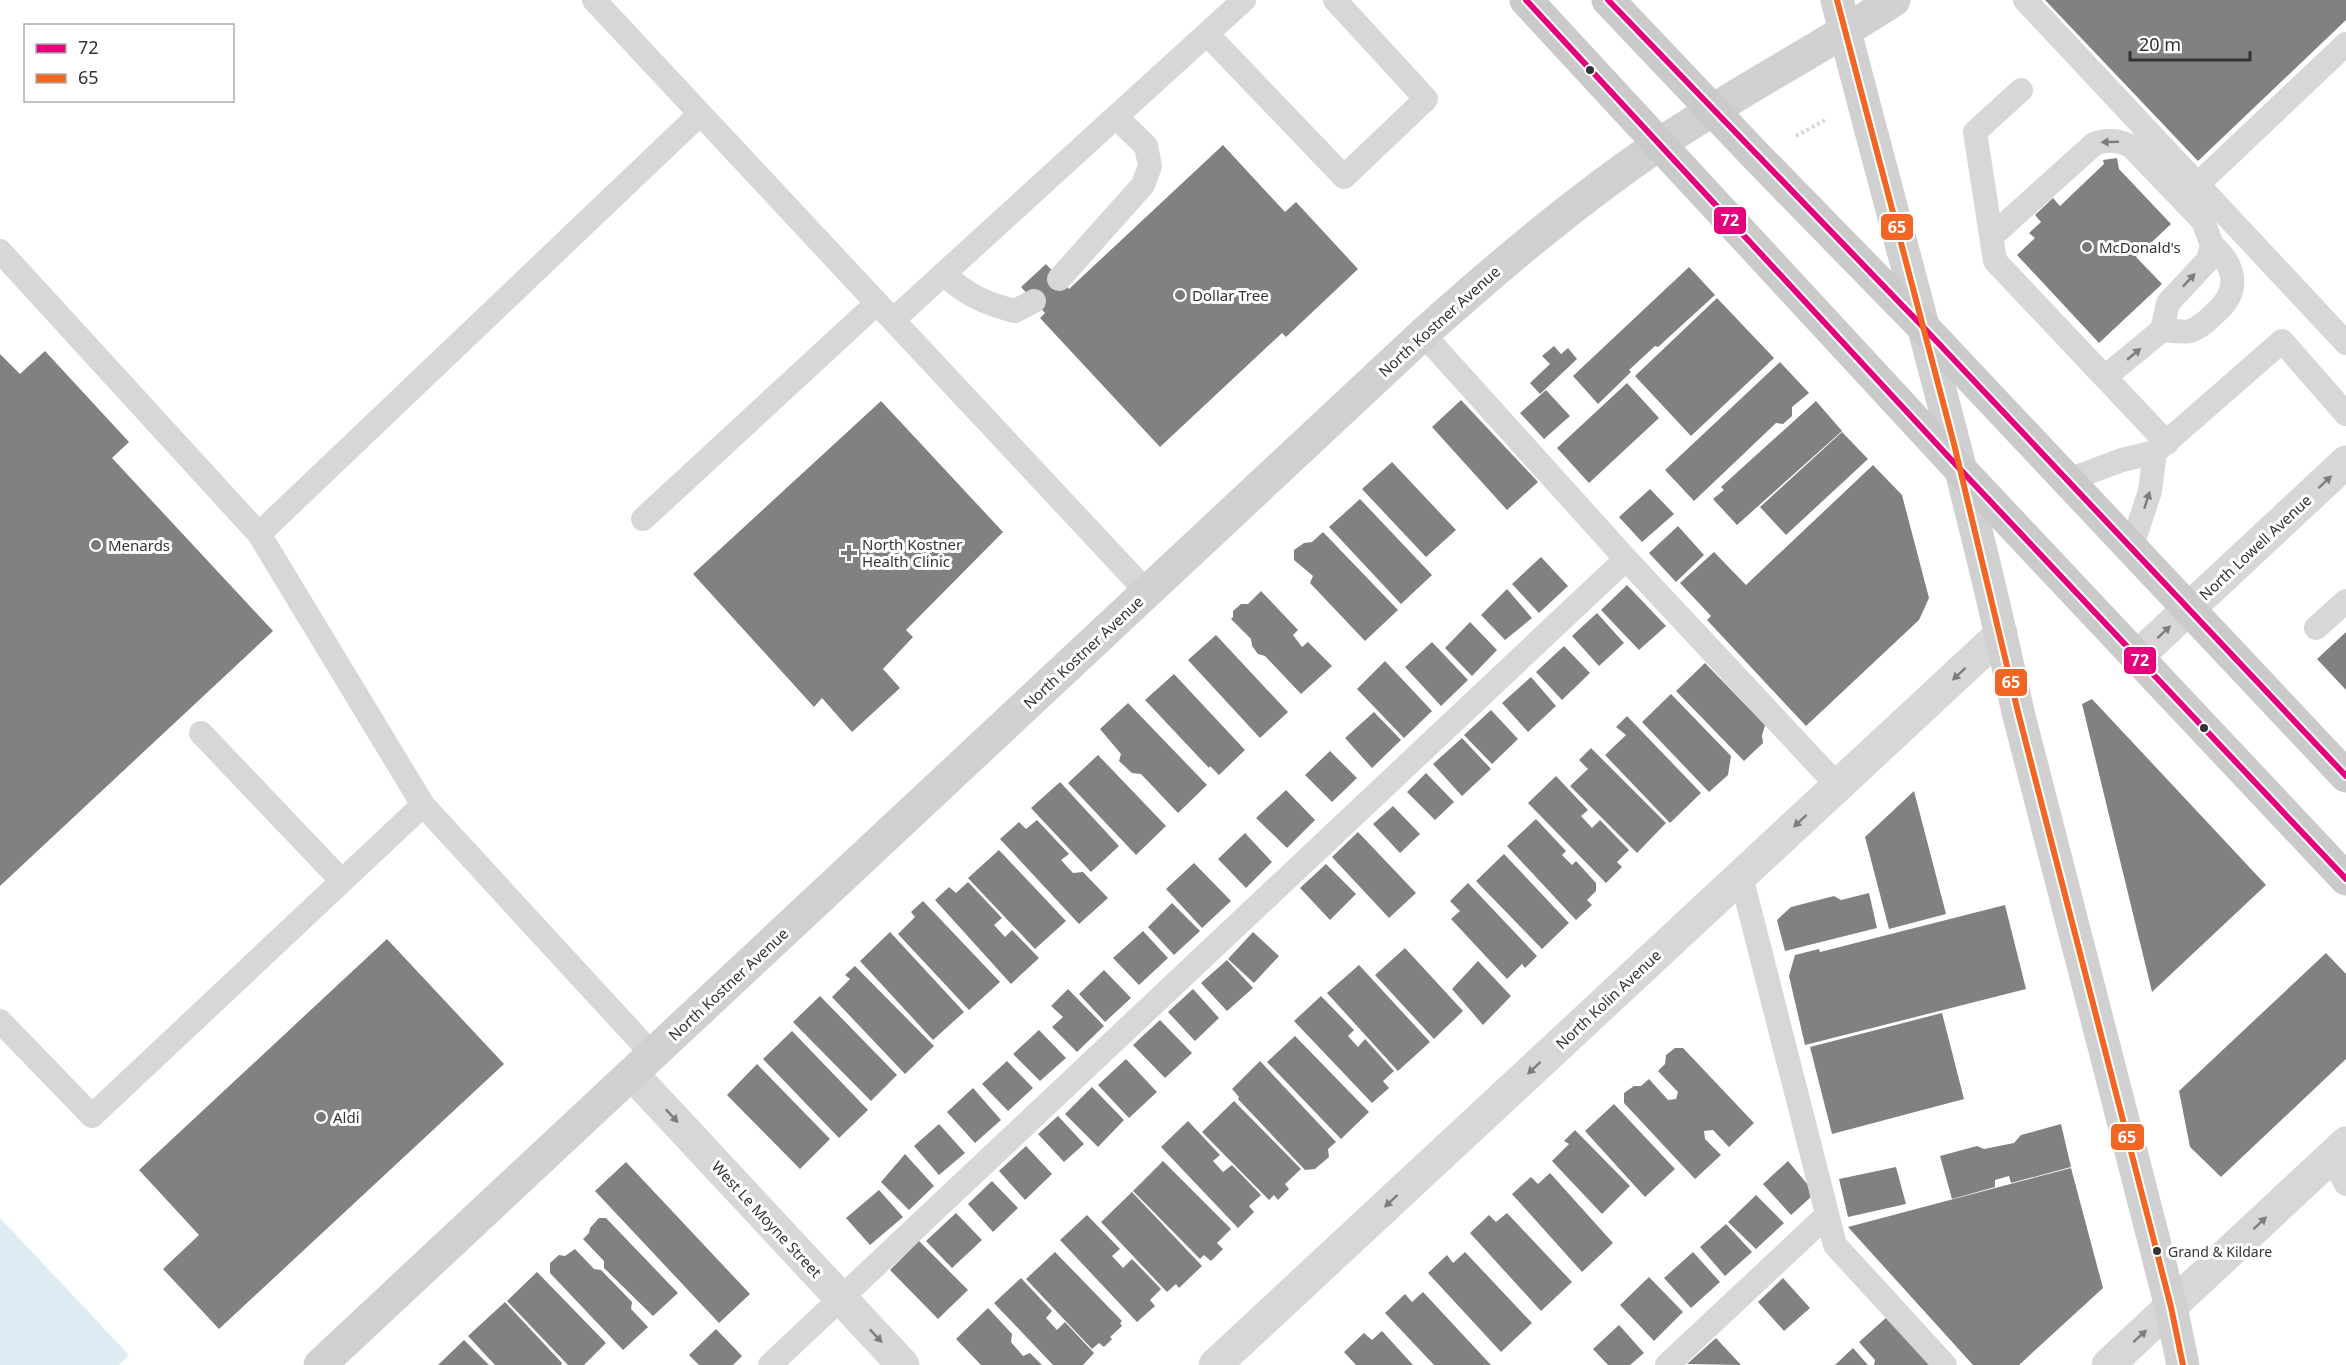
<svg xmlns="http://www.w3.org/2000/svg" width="2346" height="1365" viewBox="0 0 2346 1365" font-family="'Noto Sans',sans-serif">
<rect width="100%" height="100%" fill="#fff"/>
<!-- water -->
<path fill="#ddebf3" d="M0,1218L129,1355L119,1365H0Z"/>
<!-- building -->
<path fill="#818181" d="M2045,0H2346V20L2198,161Z
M1223,145L1285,212L1296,202L1358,269L1286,337L1282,333L1160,447L1040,318L1045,313L1021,287L1046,264L1069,289Z
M2117,158L2119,169L2171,224L2136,257L2162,284L2099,343L2017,255L2035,238L2029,233L2041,222L2035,215L2053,198L2060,206L2104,164L2103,160Z
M1689,267L1715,295L1658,347L1655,346L1629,370L1631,372L1598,404L1573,376Z
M1717,298L1774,358L1691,436L1635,376Z
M1554,346L1561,354L1568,348L1577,359L1540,394L1530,383L1550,364L1542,356Z
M45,351L129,442L112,458L273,631L0,886V354L20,374Z
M1780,362L1809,393L1792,407V416L1783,424L1776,423L1694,501L1665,470Z
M1627,383L1659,418L1589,483L1557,448Z
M1546,390L1570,416L1544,439L1520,413Z
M1461,400L1538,482L1507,510L1432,427Z
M881,401L1003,532L906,630L913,637L883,669L900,688L852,732L822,698L814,707L693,574Z
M1816,401L1842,431L1737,525L1713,499L1724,490L1721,487Z
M1842,432L1868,459L1786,535L1760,507Z
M1392,462L1456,530L1426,557L1362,489Z
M1873,465L1902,495L1929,598L1919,620L1806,726L1707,620L1711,616L1680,583L1714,552L1746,585Z
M1650,489L1674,514L1642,542L1619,517Z
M1360,499L1432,575L1401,604L1329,527Z
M1678,526L1704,555L1676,582L1649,553Z
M1323,532L1398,610L1365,641L1310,583L1313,576L1294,560V550L1304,543L1312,542Z
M1541,557L1568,586L1539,613L1512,584Z
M1627,585L1666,626L1639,650L1601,610Z
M1507,589L1532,618L1505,640L1481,615Z
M1261,591L1298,630L1293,635L1302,647L1308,642L1332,666L1301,694L1265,656L1258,654L1252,646L1251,639L1231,619L1233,617V611L1241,604H1248Z
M1597,613L1624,643L1599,666L1572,636Z
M1470,622L1497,650L1472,676L1445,648Z
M2346,632V690L2317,659Z
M1216,635L1288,712L1260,738L1188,660Z
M1432,642L1468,680L1441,706L1405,667Z
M1564,646L1590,673L1562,700L1536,672Z
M1385,661L1432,711L1404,738L1357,689Z
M1705,663L1765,725L1762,736L1763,743L1744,761L1676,691Z
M1174,674L1245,750L1219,775L1210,766L1209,768L1145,700Z
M1531,677L1556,706L1528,732L1502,703Z
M1671,694L1731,756L1728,775L1709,792L1642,722Z
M2092,699L2266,885L2152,992L2082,704Z
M1128,703L1207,785L1178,813L1141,774L1132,773L1119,761L1121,754L1100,729Z
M1491,710L1518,739L1492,764L1464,735Z
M1374,712L1401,740L1372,768L1345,738Z
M1627,716L1701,793L1670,823L1605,755L1626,735L1616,727Z
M1462,738L1491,769L1462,796L1433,764Z
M1591,748L1666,823L1637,853L1570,786L1588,769L1579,760Z
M1330,751L1357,778L1332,802L1305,775Z
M1098,755L1166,826L1136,855L1068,783Z
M1426,773L1454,802L1435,820L1407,792Z
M1556,776L1588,810L1581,816L1592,828L1600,820L1629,850L1617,862L1622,867L1606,883L1528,803Z
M1060,782L1119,846L1091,872L1031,808Z
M1286,790L1315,820L1287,848L1256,818Z
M1914,791L1946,914L1889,929L1865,837Z
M1393,806L1420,834L1400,853L1373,824Z
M1536,819L1566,851L1562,855L1572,865L1576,861L1596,883V891L1587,900L1592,905L1576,920L1507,846Z
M1037,820L1069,854L1061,860L1073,873L1083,872L1108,898L1079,924L1000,839L1019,822L1026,829Z
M1358,832L1416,893L1389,918L1332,857Z
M1245,833L1272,862L1246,888L1218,859Z
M999,850L1066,921L1035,949L968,878Z
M1504,854L1569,923L1542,949L1476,881Z
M1194,863L1231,901L1202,928L1166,889Z
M1326,864L1356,894L1330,920L1300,888Z
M968,882L1002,918L994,925L1005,937L1012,930L1039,958L1011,984L935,900L949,887L956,893Z
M1468,883L1537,956L1525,968L1522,964L1507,979L1451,919L1460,911L1450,901Z
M1869,893L1877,928L1785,951L1777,920L1791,907L1834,896L1841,900Z
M923,901L1000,982L969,1010L898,934L915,917L911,912Z
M1172,903L1200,931L1174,955L1148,927Z
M2005,905L2026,989L1805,1045L1789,976L1795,955L1819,949L1820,952Z
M1143,931L1168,958L1139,985L1113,958Z
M890,932L964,1012L933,1040L860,961Z
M1253,932L1279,956L1254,983L1228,959Z
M387,939L504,1064L219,1329L163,1269L199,1235L139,1170Z
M1405,948L1463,1011L1434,1039L1375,975Z
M2326,953L2346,974V1059L2221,1177L2190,1147L2179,1091Z
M1227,960L1253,988L1227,1011L1201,983Z
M1478,961L1511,996L1483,1025L1452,989Z
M1359,965L1430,1042L1398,1071L1327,993Z
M855,966L934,1046L905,1074L832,997L850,979L845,975Z
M1104,970L1131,998L1105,1022L1079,994Z
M1068,989L1104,1026L1077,1052L1052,1027L1063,1017L1051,1006Z
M1193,989L1219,1018L1195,1041L1168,1012Z
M820,996L897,1075L871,1101L793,1022Z
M1321,996L1354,1030L1348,1036L1358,1047L1365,1039L1394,1071L1383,1081L1389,1088L1372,1103L1294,1021Z
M1942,1013L1964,1099L1832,1134L1810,1047Z
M1160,1020L1192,1053L1165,1078L1133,1045Z
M1039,1030L1066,1058L1040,1081L1013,1054Z
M792,1031L868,1110L839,1138L763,1059Z
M1295,1036L1369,1112L1341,1139L1267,1062Z
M1675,1048H1683L1754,1123L1729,1147L1713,1130L1704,1131L1705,1139L1721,1155L1695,1179L1624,1103V1093L1634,1086H1641L1649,1079L1668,1100L1676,1099L1678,1092L1658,1071L1665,1064L1666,1055Z
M1126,1059L1157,1092L1129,1118L1098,1085Z
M1007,1061L1033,1088L1008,1111L982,1084Z
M1260,1061L1336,1142L1328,1149L1329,1157L1315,1169L1305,1170L1238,1099L1239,1097L1232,1089Z
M757,1064L830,1139L800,1169L727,1095Z
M1092,1087L1124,1120L1098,1147L1065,1114Z
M973,1088L1001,1120L975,1143L947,1112Z
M1234,1101L1301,1169L1285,1184L1289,1189L1278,1200L1274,1195L1269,1200L1202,1132Z
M1614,1104L1675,1169L1645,1197L1585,1131Z
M1058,1116L1084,1144L1064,1162L1038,1134Z
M1188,1121L1220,1155L1213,1161L1223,1172L1232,1165L1261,1195L1249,1206L1254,1212L1238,1228L1161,1147Z
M939,1124L965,1153L939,1175L914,1146Z
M2061,1124L2071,1167L2011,1183L2009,1176L1995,1180V1187L1952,1199L1940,1156L1977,1146L1984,1149L2014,1143L2021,1135Z
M1575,1130L1630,1186L1602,1214L1552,1161L1569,1144L1564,1141Z
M1026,1146L1052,1174L1025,1200L999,1171Z
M905,1154L934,1186L909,1210L881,1182Z
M1163,1161L1231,1229L1217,1243L1223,1249L1211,1261L1204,1255L1200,1259L1133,1191Z
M1788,1161L1808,1185L1811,1197L1791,1215L1763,1184Z
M626,1162L750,1294L719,1323L595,1191Z
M1896,1167L1906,1204L1848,1217L1839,1179Z
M2071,1168L2103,1288L2019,1365H1973L1848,1227Z
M1550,1173L1613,1243L1582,1272L1512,1194L1531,1177L1538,1184Z
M992,1181L1018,1208L993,1232L968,1204Z
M879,1190L903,1217L870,1245L846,1218Z
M1132,1192L1202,1266L1179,1288L1176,1284L1167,1292L1101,1222Z
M1756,1195L1784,1223L1756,1249L1728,1222Z
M956,1213L982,1240L952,1268L926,1241Z
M1507,1213L1572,1282L1541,1311L1470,1233L1489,1215L1496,1222Z
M1087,1215L1120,1249L1112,1256L1123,1268L1132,1259L1161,1289L1150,1300L1155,1306L1137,1322L1060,1240Z
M599,1218H606L678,1293L653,1316L604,1268V1261L583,1239L589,1233L590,1228Z
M1726,1224L1752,1252L1725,1276L1700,1247Z
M919,1241L968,1290L938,1319L890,1270Z
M575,1249L594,1269L601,1270L632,1302L631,1309L648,1327L623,1350L550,1273V1263L559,1255L565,1256Z
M1055,1252L1122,1321L1120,1323L1122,1326L1110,1337L1112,1339L1104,1347L1099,1343L1092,1349L1026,1279Z
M1465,1252L1532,1323L1501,1352L1428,1273L1447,1255L1453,1263Z
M1693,1252L1720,1282L1691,1308L1664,1278Z
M537,1272L606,1343L584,1365H568L507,1301Z
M1649,1277L1683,1312L1654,1341L1620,1305Z
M1021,1278L1052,1311L1046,1318L1057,1330L1065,1322L1094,1353L1083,1365H1053L994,1303Z
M1783,1278L1810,1308L1784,1331L1758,1302Z
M1423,1292L1491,1365H1434L1385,1313L1405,1294L1412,1302Z
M505,1302L562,1363L561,1365H495L468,1336Z
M988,1308L1012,1334L1011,1342L1023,1356L1030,1353L1042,1365H981L956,1339Z
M1887,1317L1932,1365H1874L1875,1360L1859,1342Z
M1619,1325L1644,1353L1630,1365H1608L1593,1349Z
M716,1329L742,1356L733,1365H699L689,1355Z
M1382,1331L1413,1365H1356L1344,1352L1364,1333L1372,1340Z
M1716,1338L1741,1365L1687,1364Z
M464,1340L489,1365H438Z
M1853,1348L1868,1365H1835Z"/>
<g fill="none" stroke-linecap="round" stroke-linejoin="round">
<!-- path -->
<path stroke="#d6d6d6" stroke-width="4" stroke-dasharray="3 3" stroke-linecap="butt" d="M1796,136L1827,119"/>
<!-- lane -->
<path stroke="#d7d7d7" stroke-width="24" d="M594,0L1147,592
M2025,0L2346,343
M1207,34L1344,177L1426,99L1335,0
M2021,90L1975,132L1995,261L2167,443
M2198,184L2346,44
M1992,236L2094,144C2108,139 2117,140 2131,146L2203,221L2212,245L2208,260L2168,303L2162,330L2105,377
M0,251L259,534L423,805L652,1054
M943,274C968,295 983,303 1015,311L1034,301
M1059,279L1143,185L1150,166L1146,146L1116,117
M893,320L1244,0
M2162,330C2170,330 2183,333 2190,331C2198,329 2207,321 2213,315C2240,293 2238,268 2212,245
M1423,334L1626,559L1838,786
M2068,480L2122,460L2155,452L2282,341L2346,414
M643,519L877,303
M259,534L700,114
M2132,546L2150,491L2155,452
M2316,628L2346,601
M201,733L342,881
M1741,876L1835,1245L1945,1365
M0,1021L92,1116L423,805
M2331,1157L2346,1184
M770,1365L1626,559
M1667,1365L1826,1216"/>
<!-- street -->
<path stroke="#d7d7d7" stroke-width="33" d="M2138,656L2346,462
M632,1074L903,1365
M1215,1365L2001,634
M2108,1365L2346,1143"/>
<!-- secondary -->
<path stroke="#d0d0d0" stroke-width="33" d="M1837,0C1897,237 1967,473 2018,712L2171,1307L2183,1365
M320,1365L1423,334C1499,266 1577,200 1661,143C1737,92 1818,50 1894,0"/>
<!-- primary -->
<path stroke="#cacaca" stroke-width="33" d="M1526,0L1958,467L2346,879
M1608,0L1758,158L1925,329L2346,776"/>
<!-- bus-1 casing -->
<g stroke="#fff" stroke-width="10">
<path id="bus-1" d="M1526,0L1958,467L2346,879
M1608,0L1925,329L2346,776"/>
</g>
<!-- bus-2 casing -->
<g stroke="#fff" stroke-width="10">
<path id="bus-2" d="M1837,0L1954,444L2018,712L2171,1307L2183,1365"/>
</g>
<!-- bus-1 -->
<use href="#bus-1" stroke="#e5007d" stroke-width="6"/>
<!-- bus-2 -->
<use href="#bus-2" stroke="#f26522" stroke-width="6"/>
</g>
<!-- one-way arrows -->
<defs><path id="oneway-solid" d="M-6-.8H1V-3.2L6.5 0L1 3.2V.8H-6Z" transform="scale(1.5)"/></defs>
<g fill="#7d7d7d">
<use href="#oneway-solid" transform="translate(2110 142) rotate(178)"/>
<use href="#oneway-solid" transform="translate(2189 280) rotate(-47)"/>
<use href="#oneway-solid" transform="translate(2134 354) rotate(-40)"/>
<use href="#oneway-solid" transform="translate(2325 482) rotate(-43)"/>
<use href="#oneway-solid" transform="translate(2147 500) rotate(-72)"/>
<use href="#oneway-solid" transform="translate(2164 632) rotate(-43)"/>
<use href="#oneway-solid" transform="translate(1959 674) rotate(137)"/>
<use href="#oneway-solid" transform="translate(1800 821) rotate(137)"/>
<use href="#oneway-solid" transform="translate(1534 1068) rotate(137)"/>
<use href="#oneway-solid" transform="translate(672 1116) rotate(47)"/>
<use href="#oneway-solid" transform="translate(1391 1201) rotate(137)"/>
<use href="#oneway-solid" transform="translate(2260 1223) rotate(-43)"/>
<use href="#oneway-solid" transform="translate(876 1336) rotate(47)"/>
<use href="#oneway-solid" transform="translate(2140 1336) rotate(-42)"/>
</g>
<!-- markers -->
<g fill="#333" stroke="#fff" stroke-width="2">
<circle cx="1590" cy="70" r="5"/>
<circle cx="2204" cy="728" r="5"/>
<circle cx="2157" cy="1251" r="5"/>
</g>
<g fill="#7a7a7a" stroke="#fff" stroke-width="2">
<circle cx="2087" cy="247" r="6"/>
<circle cx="1180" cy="295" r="6"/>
<circle cx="96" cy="545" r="6"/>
<path d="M846 544h6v6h6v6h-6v6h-6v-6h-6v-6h6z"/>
<circle cx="321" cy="1117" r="6"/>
</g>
<g text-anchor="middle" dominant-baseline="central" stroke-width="6" stroke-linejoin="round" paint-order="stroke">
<!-- bus labels -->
<g font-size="14" fill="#333" stroke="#fff" text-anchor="start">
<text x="2168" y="1251">Grand &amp; Kildare</text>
</g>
<!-- poi labels -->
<g font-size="15" fill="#333" stroke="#fff" text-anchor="start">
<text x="2099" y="247">McDonald's</text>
<text x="1192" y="295">Dollar Tree</text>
<text x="862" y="544">North Kostner<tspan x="862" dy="17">Health Clinic</tspan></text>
<text x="108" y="545">Menards</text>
<text x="333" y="1117">Aldi</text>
</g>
<!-- street labels -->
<g font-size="15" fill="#333" stroke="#fff">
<text transform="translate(1439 321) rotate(-42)">North Kostner Avenue</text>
<text transform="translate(2255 547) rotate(-43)">North Lowell Avenue</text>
<text transform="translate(1083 652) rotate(-43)">North Kostner Avenue</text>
<text transform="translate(728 984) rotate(-43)">North Kostner Avenue</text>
<text transform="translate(1608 999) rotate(-43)">North Kolin Avenue</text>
<text transform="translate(767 1219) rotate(47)">West Le Moyne Street</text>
</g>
</g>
<g stroke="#fff" stroke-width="2">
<rect x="1713" y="206" width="34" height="29" rx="6" fill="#e5007d"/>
<rect x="1880" y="213" width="34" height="28" rx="6" fill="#f26522"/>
<rect x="2123" y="646" width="34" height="29" rx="6" fill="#e5007d"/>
<rect x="1994" y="668" width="34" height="29" rx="6" fill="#f26522"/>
<rect x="2110" y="1123" width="35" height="28" rx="6" fill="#f26522"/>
</g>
<g font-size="16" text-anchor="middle" font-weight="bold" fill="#fff">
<text x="1730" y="226">72</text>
<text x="1897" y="233">65</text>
<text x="2140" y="666">72</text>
<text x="2011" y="688">65</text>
<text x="2127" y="1143">65</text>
</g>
<!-- legend -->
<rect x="24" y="24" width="210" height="78" fill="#ffffff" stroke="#adadad" stroke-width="1.5"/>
<rect x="36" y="44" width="30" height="9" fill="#e5007d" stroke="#adadad" stroke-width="1.5"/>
<text x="78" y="54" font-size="18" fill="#333333">72</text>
<rect x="36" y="74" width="30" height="9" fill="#f26522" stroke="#adadad" stroke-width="1.5"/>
<text x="78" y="84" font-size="18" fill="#333333">65</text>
<!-- scale -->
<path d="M2130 51v9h120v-9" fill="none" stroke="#333333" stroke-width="3"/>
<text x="2139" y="51" font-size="18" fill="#333333" stroke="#ffffff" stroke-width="4.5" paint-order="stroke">20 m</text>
</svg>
